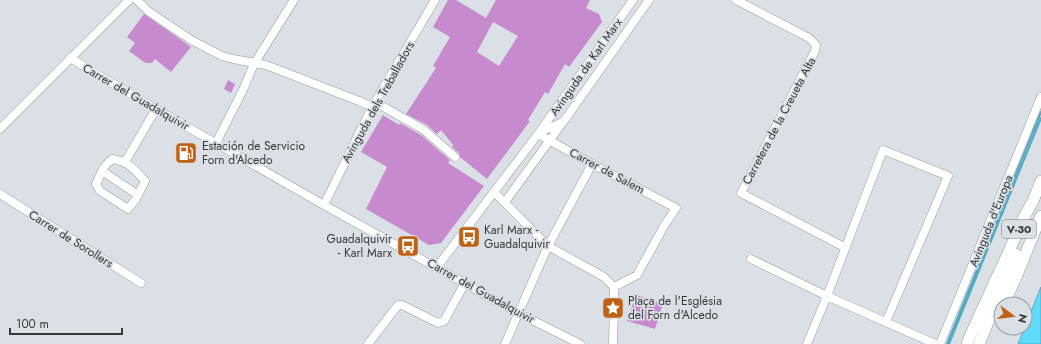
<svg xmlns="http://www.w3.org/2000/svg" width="1041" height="344" viewBox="0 0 1041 344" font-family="Jost,sans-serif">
<rect width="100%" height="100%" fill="#dae0e5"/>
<!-- water -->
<path fill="#5fdbfc" stroke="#53aac2" d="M1041,287V344H1018Z"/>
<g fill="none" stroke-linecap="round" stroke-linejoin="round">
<!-- stream -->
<path stroke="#53aac2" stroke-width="2" d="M947,344L1041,112
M949,344L1041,118"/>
</g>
<!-- building -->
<path fill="#c78acf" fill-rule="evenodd" d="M448,0H456L486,18L496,0H590L586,8L599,14L602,22L569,67L565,64L548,94L545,92L528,120L530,121L487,179L460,157L459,153L452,147L453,145L441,130L437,134L427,125L406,114L436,68L433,66L450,37L433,27ZM493,22L518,36L499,66L477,52Z
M144,14L180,39L191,47L171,72L155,59L152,63H147L144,62L129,51L135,43L127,37Z
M228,80L235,84L231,93L224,89Z
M383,115L399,125L400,123L421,135L450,160L448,163L484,186L441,243L429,245L366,209L387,167L361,152Z
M636,295L663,304L655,329L627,321Z"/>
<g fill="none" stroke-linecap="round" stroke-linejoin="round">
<!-- minor casing -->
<g stroke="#979ca1" stroke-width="9">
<path id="minor" d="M137,0L148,11L167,24L193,41L222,56L233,59L266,65L359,101L372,107
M736,0L809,38L816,45L815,51L741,193L846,248
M70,58L156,109L324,205L518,313L580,344
M375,102L424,130L455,157
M0,129L129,0
M539,133L564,121L649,0
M538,134L592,164L676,208L664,226L637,275L614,287
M216,143L243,90L254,64L294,0
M112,159C128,161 135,170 145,181L136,199L128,209L100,191L96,184L104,167Z
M125,162L156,109
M102,171L138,195
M494,192L548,246L604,277L614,287V305L613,344
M0,194L141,283
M505,202L563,122
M324,205L372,107L435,0
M751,259L827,296L807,344
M437,267L538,134L633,0
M886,322L948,176L883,150L827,296L935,344
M368,344L398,305H402L438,323L444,321L465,283
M505,344L548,246L592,164
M940,344L1041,97"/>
</g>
<!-- highway casing -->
<g stroke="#979ca1" stroke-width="12">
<path id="highway" d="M1004,304L1017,275L1041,216
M967,344L971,334L996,279L1006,258L1024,217L1033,201L1041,181
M979,344L1016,254"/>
</g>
<!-- minor -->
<use href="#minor" stroke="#fff" stroke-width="8"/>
<!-- highway -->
<use href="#highway" stroke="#fff" stroke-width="11"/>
</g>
<!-- icons -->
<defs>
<g id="fuel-square" transform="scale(1.15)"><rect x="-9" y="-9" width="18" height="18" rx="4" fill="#c06215" stroke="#dae0e5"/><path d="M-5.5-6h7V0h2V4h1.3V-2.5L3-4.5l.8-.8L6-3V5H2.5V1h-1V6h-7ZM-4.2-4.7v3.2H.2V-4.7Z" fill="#fff"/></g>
<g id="bus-square" transform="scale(1.15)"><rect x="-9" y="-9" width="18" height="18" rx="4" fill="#c06215" stroke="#dae0e5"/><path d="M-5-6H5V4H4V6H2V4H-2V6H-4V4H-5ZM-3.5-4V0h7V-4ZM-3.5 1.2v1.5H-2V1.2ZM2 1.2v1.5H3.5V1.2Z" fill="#fff"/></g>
<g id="sight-square" transform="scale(1.15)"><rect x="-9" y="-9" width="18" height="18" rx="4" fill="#c06215" stroke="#dae0e5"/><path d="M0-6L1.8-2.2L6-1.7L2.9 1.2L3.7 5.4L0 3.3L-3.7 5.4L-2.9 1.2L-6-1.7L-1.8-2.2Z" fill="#fff"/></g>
</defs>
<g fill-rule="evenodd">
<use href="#fuel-square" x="186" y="153"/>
<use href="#bus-square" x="469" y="237"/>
<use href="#bus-square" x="408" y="246"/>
<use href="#sight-square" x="613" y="308"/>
</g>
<g text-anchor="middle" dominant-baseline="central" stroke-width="3.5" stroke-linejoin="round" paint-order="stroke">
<!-- shield labels -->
<rect fill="#dae0e5" stroke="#676a6d" stroke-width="1" x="1002" y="220" width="34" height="18" rx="3"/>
<g font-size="11" font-weight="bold" fill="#36383a">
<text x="1019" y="229">V-30</text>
</g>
<!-- street labels -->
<g font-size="12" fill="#36383a" stroke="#dae0e5">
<text transform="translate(586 67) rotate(-55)">Avinguda de Karl Marx</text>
<text transform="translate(136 97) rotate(30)">Carrer del Guadalquivir</text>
<text transform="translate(378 102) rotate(-61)">Avinguda dels Treballadors</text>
<text transform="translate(779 121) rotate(-62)">Carretera de la Creueta Alta</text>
<text transform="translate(607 171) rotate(28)">Carrer de Salem</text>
<text transform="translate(991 221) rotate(-68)">Avinguda d'Europa</text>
<text transform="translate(71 239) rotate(32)">Carrer de Sorollers</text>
<text transform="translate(481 291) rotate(29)">Carrer del Guadalquivir</text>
</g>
<!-- poi labels -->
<g font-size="12" fill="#36383a" stroke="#dae0e5" text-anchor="start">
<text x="202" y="146">Estación de Servicio<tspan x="202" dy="14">Forn d'Alcedo</tspan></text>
<text x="484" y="230">Karl Marx -<tspan x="484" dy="14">Guadalquivir</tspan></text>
<text x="392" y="239" text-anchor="end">Guadalquivir<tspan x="392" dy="14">- Karl Marx</tspan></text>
<text x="628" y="301">Plaça de l'Església<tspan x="628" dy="14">del Forn d'Alcedo</tspan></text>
</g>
</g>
<!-- north arrow -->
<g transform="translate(1013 316) rotate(105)"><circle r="19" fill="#dae0e5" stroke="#989da1"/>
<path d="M0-3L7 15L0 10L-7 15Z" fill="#c06215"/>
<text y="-6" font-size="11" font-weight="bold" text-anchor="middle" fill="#36383a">N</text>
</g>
<!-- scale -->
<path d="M10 328v6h112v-6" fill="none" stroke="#36383a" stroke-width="2"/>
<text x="16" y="328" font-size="12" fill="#36383a" stroke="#dae0e5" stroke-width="3" paint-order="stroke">100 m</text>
</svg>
